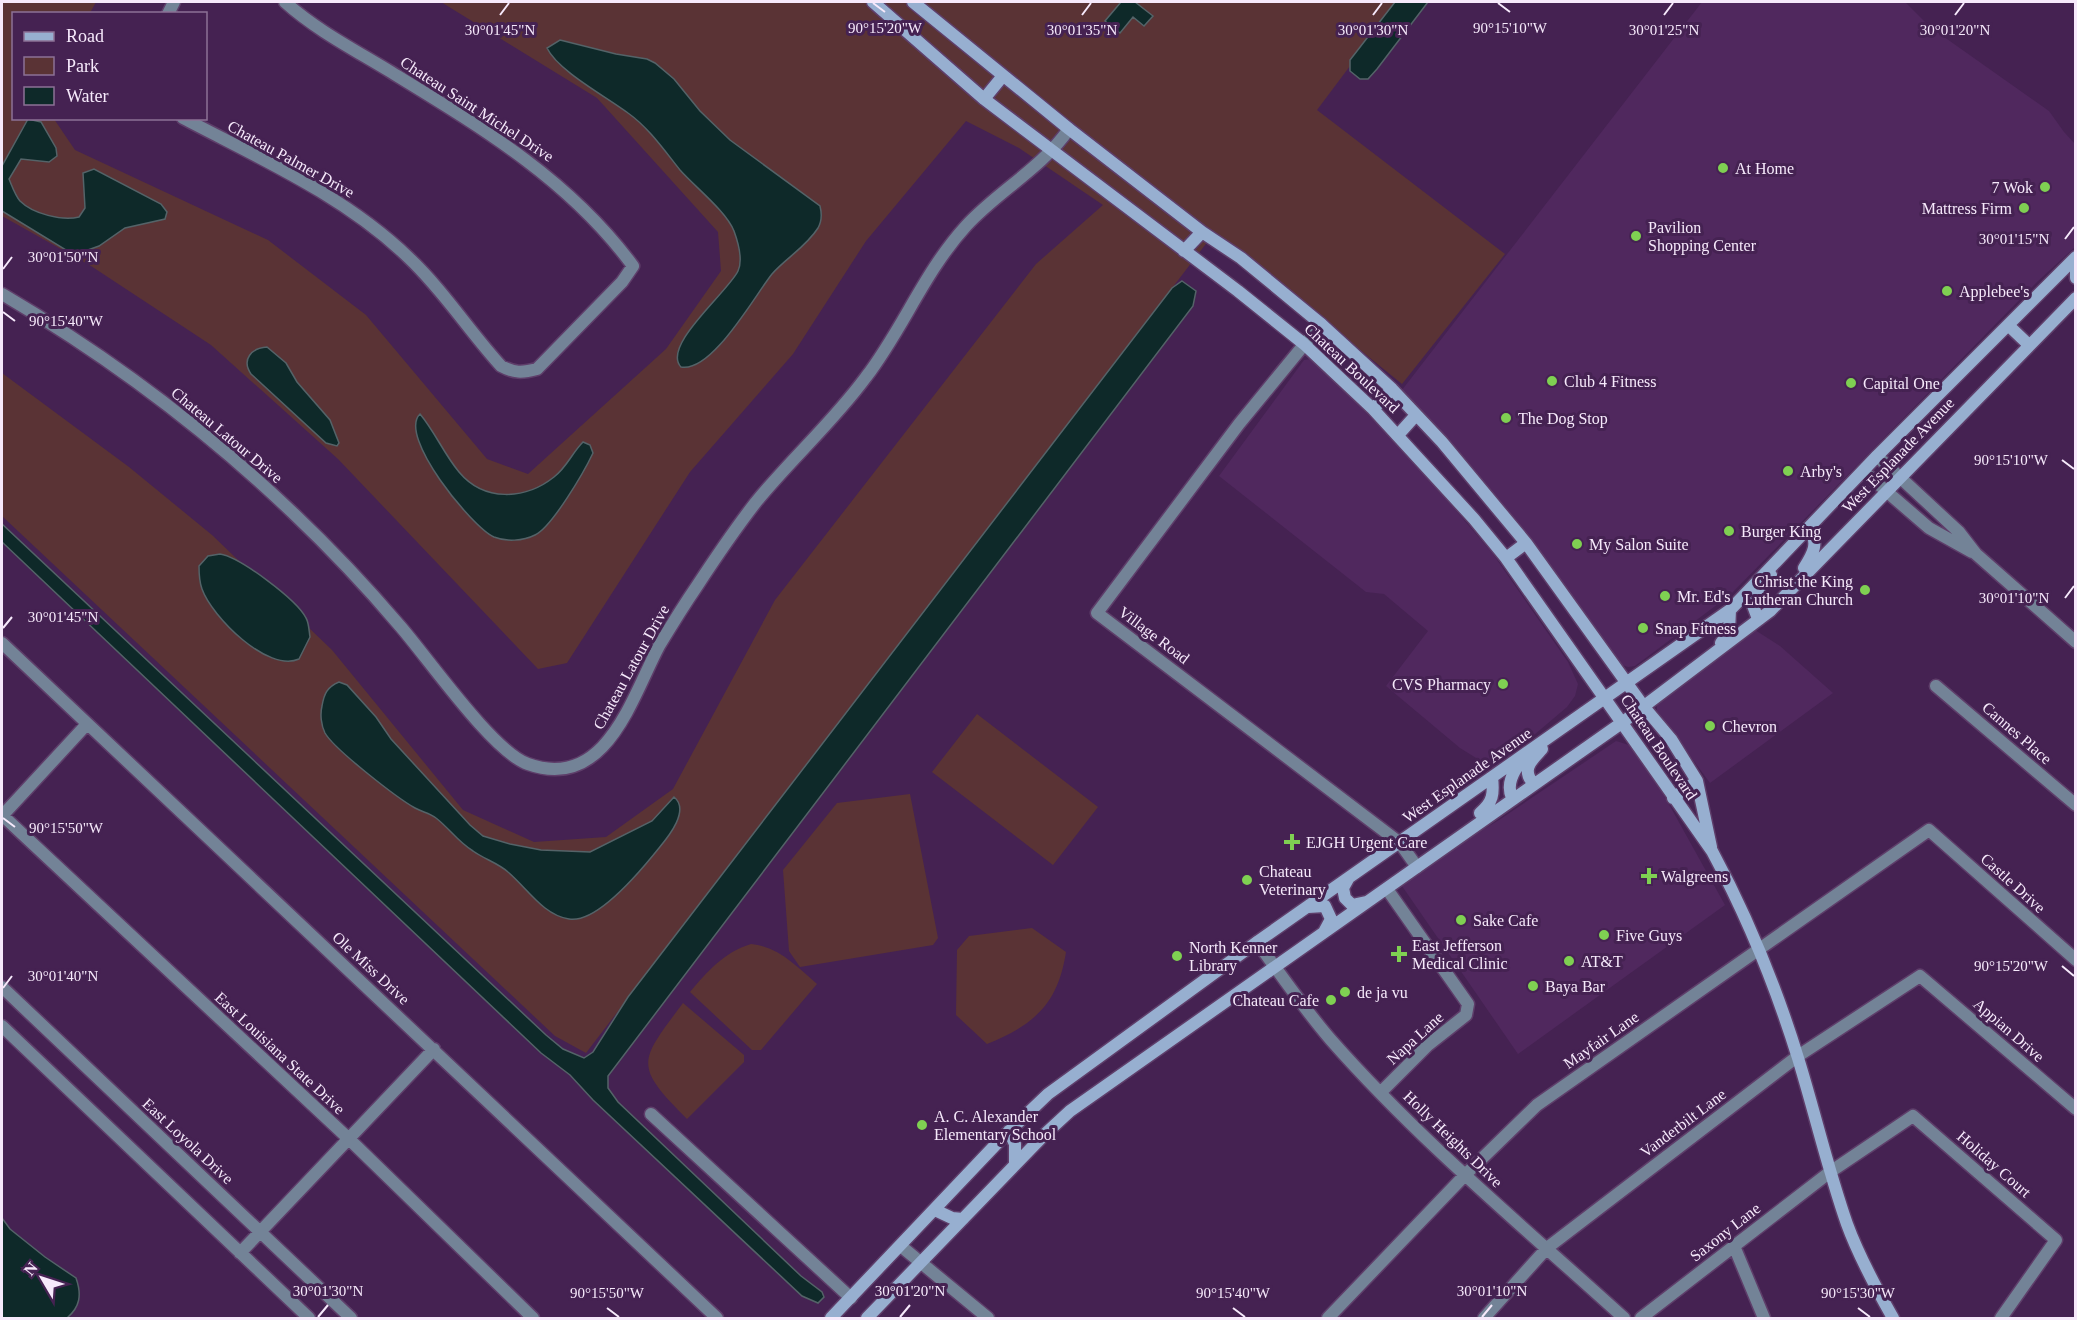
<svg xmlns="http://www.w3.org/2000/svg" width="2077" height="1320" viewBox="0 0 2077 1320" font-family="Georgia,serif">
<rect width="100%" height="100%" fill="#452252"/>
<!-- built -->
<path fill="#50285e" d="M1702,2H1905L1930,27L2049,111L2064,132L2075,144V247L2037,282L1730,595L1635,666L1628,667L1622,665L1523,530L1402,390Z
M1311,359L1407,453L1493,554L1568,662L1578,684L1575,696L1567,707L1494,769L1460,748L1386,686L1428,631L1384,594L1366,592L1219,476L1304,360Z
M1755,630L1780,646L1833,693L1710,783L1657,711V706L1660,700Z
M1616,741L1629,745L1661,790L1725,905L1518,1054L1402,886L1454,847L1499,820Z"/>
<!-- green -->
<path fill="#5a3335" d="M2,2H96L90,13L14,14V118L54,119L75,150L268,240L366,315L487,459L528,474L666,349L721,271L718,232L597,98L441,2H1398L1317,110L1505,254L1402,384L1215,232L586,1053L555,1036L2,516V373L129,467L212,535L332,650L463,810L534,842L606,837L673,789L775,600L1036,264L1103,205L1019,148L966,121L866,241L793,354L690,472L567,663L538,669L338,459L211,345L91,266L2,216Z
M977,714L1098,807L1053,865L932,772Z
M910,794L938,938L933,945L800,967L789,951L783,870L837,803Z
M1032,928L1066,952C1058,1004 1034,1025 987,1044L956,1015L957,950L969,936Z
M751,944C779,947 796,966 817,984L761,1050H752L690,992C707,972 724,952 751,944Z
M683,1003L744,1055V1062L687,1119C633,1065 639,1062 683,1003Z"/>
<!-- water -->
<path fill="#0e2929" stroke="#546368" stroke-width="1.5" d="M1121,2H1135L1153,16L1144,26L1133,17L1120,33L1105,21Z
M1395,2H1428L1377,69L1368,79H1360L1350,71V60Z
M560,40L616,54L647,59L655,63L674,79L700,111L730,140L820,206C822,214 822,221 818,228C806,247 786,258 772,274C755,295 712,373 681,367C661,346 728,292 738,271C743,260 738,242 734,231C726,211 695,187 680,170C664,150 649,128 628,113C607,97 558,71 547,48Z
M28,119L41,122L56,148L57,156L49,162L21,159L9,179C12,186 15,195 20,201C33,214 62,221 79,217L85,208L83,173L94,169L161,204L167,212L165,219L125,228L99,246L74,255L2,211V166Z
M1182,281L1196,291L1193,306L608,1076V1088L618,1102L801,1276L822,1292L824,1297L818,1303L802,1296L593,1100L570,1075L541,1053L2,542V524L546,1035L563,1049L584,1058L593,1052L628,997L1172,288Z
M267,347L286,363L297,382L330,420L339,443L337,446L326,443L251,374C241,359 252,348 267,347Z
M420,414C435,432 444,454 459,472C484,502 525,500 554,477C567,467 572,453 583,442L590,445L593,453C584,472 552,527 535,535C523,541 506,542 494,537C472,527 397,436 420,414Z
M220,554C240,557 297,600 306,618C309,623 309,631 310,637L299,659C268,673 212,617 202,589C199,581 199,574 199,566L208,556Z
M339,682L347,685L376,717L391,739L470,825L483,836L510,844L541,850L590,852L652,821L674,797C690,810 669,836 659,848C643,868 597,924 569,919C543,915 527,888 508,872C498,863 484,859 473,851C458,842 449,828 436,818C430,813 422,812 415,808C397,798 334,749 325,733C321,725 320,714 322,706C324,694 327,687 339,682Z
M2,1218L10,1229L45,1257L76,1278C82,1295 80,1307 67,1318H2Z"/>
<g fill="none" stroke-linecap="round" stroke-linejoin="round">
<!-- street casing -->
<g stroke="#5e3e6a" stroke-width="15">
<path id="street" d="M168,14L174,2
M183,118C261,159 345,196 409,258C444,291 469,331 501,366C514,373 522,373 537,369L622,282L633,266C570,180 481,127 391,72C355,50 316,30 285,2
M2,294C106,355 204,428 292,512C330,548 366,586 400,626C428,658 493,752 528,764C606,792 632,697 659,646C671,626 684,605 697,586C716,557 735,529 756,502C791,459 833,422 866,377C903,329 924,272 966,226C998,191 1041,169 1069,129
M1321,324L1239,424L1097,613L1400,843L1417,867
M1877,456L1959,532L1976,554L2076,642
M1863,471L1929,528L1972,552
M2,643L717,1318
M1936,686L2076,805
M2,815L349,1139L533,1318
M2,816L87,724
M1257,942C1281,975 1305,1010 1331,1040C1420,1141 1525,1228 1624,1318
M2,987L351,1318
M2,1026L309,1318
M1381,1092L1428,1045L1466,1015L1468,1004L1387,889
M651,1114L851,1298
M1734,1246L1764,1318
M902,1247L988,1318
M240,1253L434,1049
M1328,1318L1465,1175L1537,1105L1929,830L2076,960
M1484,1318L1547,1248L1798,1056L1920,976L2076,1109
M1641,1318L1830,1172L1913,1116L2056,1240L2001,1318"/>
</g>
<!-- secondary casing -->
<g stroke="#5e3e6a" stroke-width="15">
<path id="secondary" d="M873,2L984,99L1238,291L1304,344L1373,409L1474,519L1506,558L1712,851C1747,916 1776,987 1798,1058C1815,1113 1828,1170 1847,1224C1859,1257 1876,1288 1893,1318
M913,2L1069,129L1202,232L1241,258L1321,324L1392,389L1442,442L1526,543L1644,707L1671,739L1697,781L1711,847
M984,99L1002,77
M1184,251L1202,232
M2076,268V278
M2008,325L2029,345
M1373,409L1392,389
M1398,435L1416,415
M1506,558L1526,543
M1804,568C1813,554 1820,542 1808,528
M1758,619L1752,603L1771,575
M1721,643L1729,632L1730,610
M1533,783C1521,769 1532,760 1542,749
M1512,798C1506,784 1513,773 1521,761
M1673,798L1697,781
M1480,813C1493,802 1494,794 1492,777
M1348,879L1343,888L1345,898L1352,905L1366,902
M1308,907L1325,906L1331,919L1324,932
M1009,1131L1015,1144V1165
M935,1210L952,1218L963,1219
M831,1318L1002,1138L1048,1094L1257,942L1730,610L1877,456L2076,257
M867,1318L1044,1135L1070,1111L1623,722L1770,611L2076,298"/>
</g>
<!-- street -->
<use href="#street" stroke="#738397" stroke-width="12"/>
<!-- secondary -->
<use href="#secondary" stroke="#97afd0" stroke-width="12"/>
</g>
<!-- ticks -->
<path fill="none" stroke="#f6e9fb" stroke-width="2" d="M873,3L885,12M1498,3L1510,12M500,15L509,3M1082,15L1091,3M1373,15L1382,3M1664,15L1673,3M1955,15L1964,3M2065,239L2074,227M3,269L12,257M3,312L15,321M2062,460L2074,469M2065,598L2074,586M3,628L12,617M3,818L15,827M2062,966L2074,976M3,988L12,976M607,1308L619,1317M1233,1308L1245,1317M1858,1308L1870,1317M318,1317L328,1305M900,1317L910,1305M1482,1317L1492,1305"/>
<!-- markers -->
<g fill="#7fd052" stroke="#452252" stroke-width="2">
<circle cx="1723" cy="168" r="6"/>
<circle cx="2045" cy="187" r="6"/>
<circle cx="2024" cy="208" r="6"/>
<circle cx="1636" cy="236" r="6"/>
<circle cx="1947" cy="291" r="6"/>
<circle cx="1552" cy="381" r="6"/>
<circle cx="1851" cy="383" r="6"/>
<circle cx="1506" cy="418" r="6"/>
<circle cx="1788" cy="471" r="6"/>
<circle cx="1729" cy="531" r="6"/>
<circle cx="1577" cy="544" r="6"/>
<circle cx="1865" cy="590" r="6"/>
<circle cx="1665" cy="596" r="6"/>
<circle cx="1643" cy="628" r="6"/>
<circle cx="1503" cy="684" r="6"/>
<circle cx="1710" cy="726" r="6"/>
<path d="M1289 833h6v6h6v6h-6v6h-6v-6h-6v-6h6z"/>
<path d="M1646 867h6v6h6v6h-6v6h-6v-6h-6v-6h6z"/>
<circle cx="1247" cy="880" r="6"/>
<circle cx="1461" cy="920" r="6"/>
<circle cx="1604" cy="935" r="6"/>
<path d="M1396 945h6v6h6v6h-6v6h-6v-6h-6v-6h6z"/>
<circle cx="1177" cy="956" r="6"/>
<circle cx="1569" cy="961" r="6"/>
<circle cx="1533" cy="986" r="6"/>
<circle cx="1345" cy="992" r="6"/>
<circle cx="1331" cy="1000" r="6"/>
<circle cx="922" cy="1125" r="6"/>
</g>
<g text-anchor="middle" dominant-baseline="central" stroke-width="6" stroke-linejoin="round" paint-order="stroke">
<!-- street labels -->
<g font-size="16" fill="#f6e9fb" stroke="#452252">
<text transform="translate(477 109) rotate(33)">Chateau Saint Michel Drive</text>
<text transform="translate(291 159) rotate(29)">Chateau Palmer Drive</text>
<text transform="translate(1352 368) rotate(43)">Chateau Boulevard</text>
<text transform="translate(227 435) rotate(40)">Chateau Latour Drive</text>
<text transform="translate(1898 455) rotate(-46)">West Esplanade Avenue</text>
<text transform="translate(1154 635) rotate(37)">Village Road</text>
<text transform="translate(631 667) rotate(-61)">Chateau Latour Drive</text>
<text transform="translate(2017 733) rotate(41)">Cannes Place</text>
<text transform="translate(1659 747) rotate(56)">Chateau Boulevard</text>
<text transform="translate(1467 775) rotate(-35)">West Esplanade Avenue</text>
<text transform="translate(2013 883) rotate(42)">Castle Drive</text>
<text transform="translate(371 968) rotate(43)">Ole Miss Drive</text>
<text transform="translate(2009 1030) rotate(41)">Appian Drive</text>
<text transform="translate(1415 1038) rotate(-42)">Napa Lane</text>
<text transform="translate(1601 1040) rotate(-35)">Mayfair Lane</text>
<text transform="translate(280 1053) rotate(43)">East Louisiana State Drive</text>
<text transform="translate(1683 1123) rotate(-37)">Vanderbilt Lane</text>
<text transform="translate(1453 1139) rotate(44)">Holly Heights Drive</text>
<text transform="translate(188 1141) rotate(43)">East Loyola Drive</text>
<text transform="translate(1994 1164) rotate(41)">Holiday Court</text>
<text transform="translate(1725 1232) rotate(-38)">Saxony Lane</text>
</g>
<!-- poi labels -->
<g font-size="16" fill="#f6e9fb" stroke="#452252" text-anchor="start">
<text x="1735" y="168">At Home</text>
<text x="2033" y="187" text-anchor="end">7 Wok</text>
<text x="2012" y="208" text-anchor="end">Mattress Firm</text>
<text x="1648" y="227">Pavilion<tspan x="1648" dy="18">Shopping Center</tspan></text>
<text x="1959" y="291">Applebee's</text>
<text x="1564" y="381">Club 4 Fitness</text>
<text x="1863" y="383">Capital One</text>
<text x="1518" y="418">The Dog Stop</text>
<text x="1800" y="471">Arby's</text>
<text x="1741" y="531">Burger King</text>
<text x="1589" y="544">My Salon Suite</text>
<text x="1853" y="581" text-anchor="end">Christ the King<tspan x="1853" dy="18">Lutheran Church</tspan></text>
<text x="1677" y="596">Mr. Ed's</text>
<text x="1655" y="628">Snap Fitness</text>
<text x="1491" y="684" text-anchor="end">CVS Pharmacy</text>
<text x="1722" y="726">Chevron</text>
<text x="1306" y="842">EJGH Urgent Care</text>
<text x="1259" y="871">Chateau<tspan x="1259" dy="18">Veterinary</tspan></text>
<text x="1661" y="876">Walgreens</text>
<text x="1473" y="920">Sake Cafe</text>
<text x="1616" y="935">Five Guys</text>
<text x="1412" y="945">East Jefferson<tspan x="1412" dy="18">Medical Clinic</tspan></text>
<text x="1189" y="947">North Kenner<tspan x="1189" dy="18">Library</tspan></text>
<text x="1581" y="961">AT&amp;T</text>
<text x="1545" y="986">Baya Bar</text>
<text x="1357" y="992">de ja vu</text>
<text x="1319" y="1000" text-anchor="end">Chateau Cafe</text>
<text x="934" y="1116">A. C. Alexander<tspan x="934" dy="18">Elementary School</tspan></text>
</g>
</g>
<g font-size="15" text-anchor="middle" fill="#f6e9fb" stroke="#452252" stroke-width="6" stroke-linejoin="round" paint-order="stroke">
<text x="885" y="33">90°15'20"W</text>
<text x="1510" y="33">90°15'10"W</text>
<text x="500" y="35">30°01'45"N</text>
<text x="1082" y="35">30°01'35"N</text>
<text x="1373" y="35">30°01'30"N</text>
<text x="1664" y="35">30°01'25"N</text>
<text x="1955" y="35">30°01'20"N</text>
<text x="2014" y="244">30°01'15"N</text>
<text x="63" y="262">30°01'50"N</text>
<text x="66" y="326">90°15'40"W</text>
<text x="2011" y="465">90°15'10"W</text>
<text x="2014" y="603">30°01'10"N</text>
<text x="63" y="622">30°01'45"N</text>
<text x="66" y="833">90°15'50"W</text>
<text x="2011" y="971">90°15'20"W</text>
<text x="63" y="981">30°01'40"N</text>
<text x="328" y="1296">30°01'30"N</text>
<text x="910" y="1296">30°01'20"N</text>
<text x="1492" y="1296">30°01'10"N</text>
<text x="607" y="1298">90°15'50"W</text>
<text x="1233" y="1298">90°15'40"W</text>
<text x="1858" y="1298">90°15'30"W</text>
</g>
<!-- border -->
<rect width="2077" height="1320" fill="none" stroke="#f6e9fb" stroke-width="6"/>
<!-- legend -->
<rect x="12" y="12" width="195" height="108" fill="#452252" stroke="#8c7296" stroke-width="1.5"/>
<rect x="24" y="32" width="30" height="9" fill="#97afd0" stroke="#8c7296" stroke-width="1.5"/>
<text x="66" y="42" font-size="18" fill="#f6e9fb">Road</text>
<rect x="24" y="57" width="30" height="18" fill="#5a3335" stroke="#8c7296" stroke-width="1.5"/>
<text x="66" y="72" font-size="18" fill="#f6e9fb">Park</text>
<rect x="24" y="87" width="30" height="18" fill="#0e2929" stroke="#8c7296" stroke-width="1.5"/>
<text x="66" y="102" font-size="18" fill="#f6e9fb">Water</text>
<!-- north arrow -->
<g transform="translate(42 1278) rotate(309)" stroke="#452252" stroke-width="4.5" paint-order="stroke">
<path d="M0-4.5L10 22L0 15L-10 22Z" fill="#f6e9fb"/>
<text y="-9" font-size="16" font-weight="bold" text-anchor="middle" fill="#f6e9fb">N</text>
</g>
</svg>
